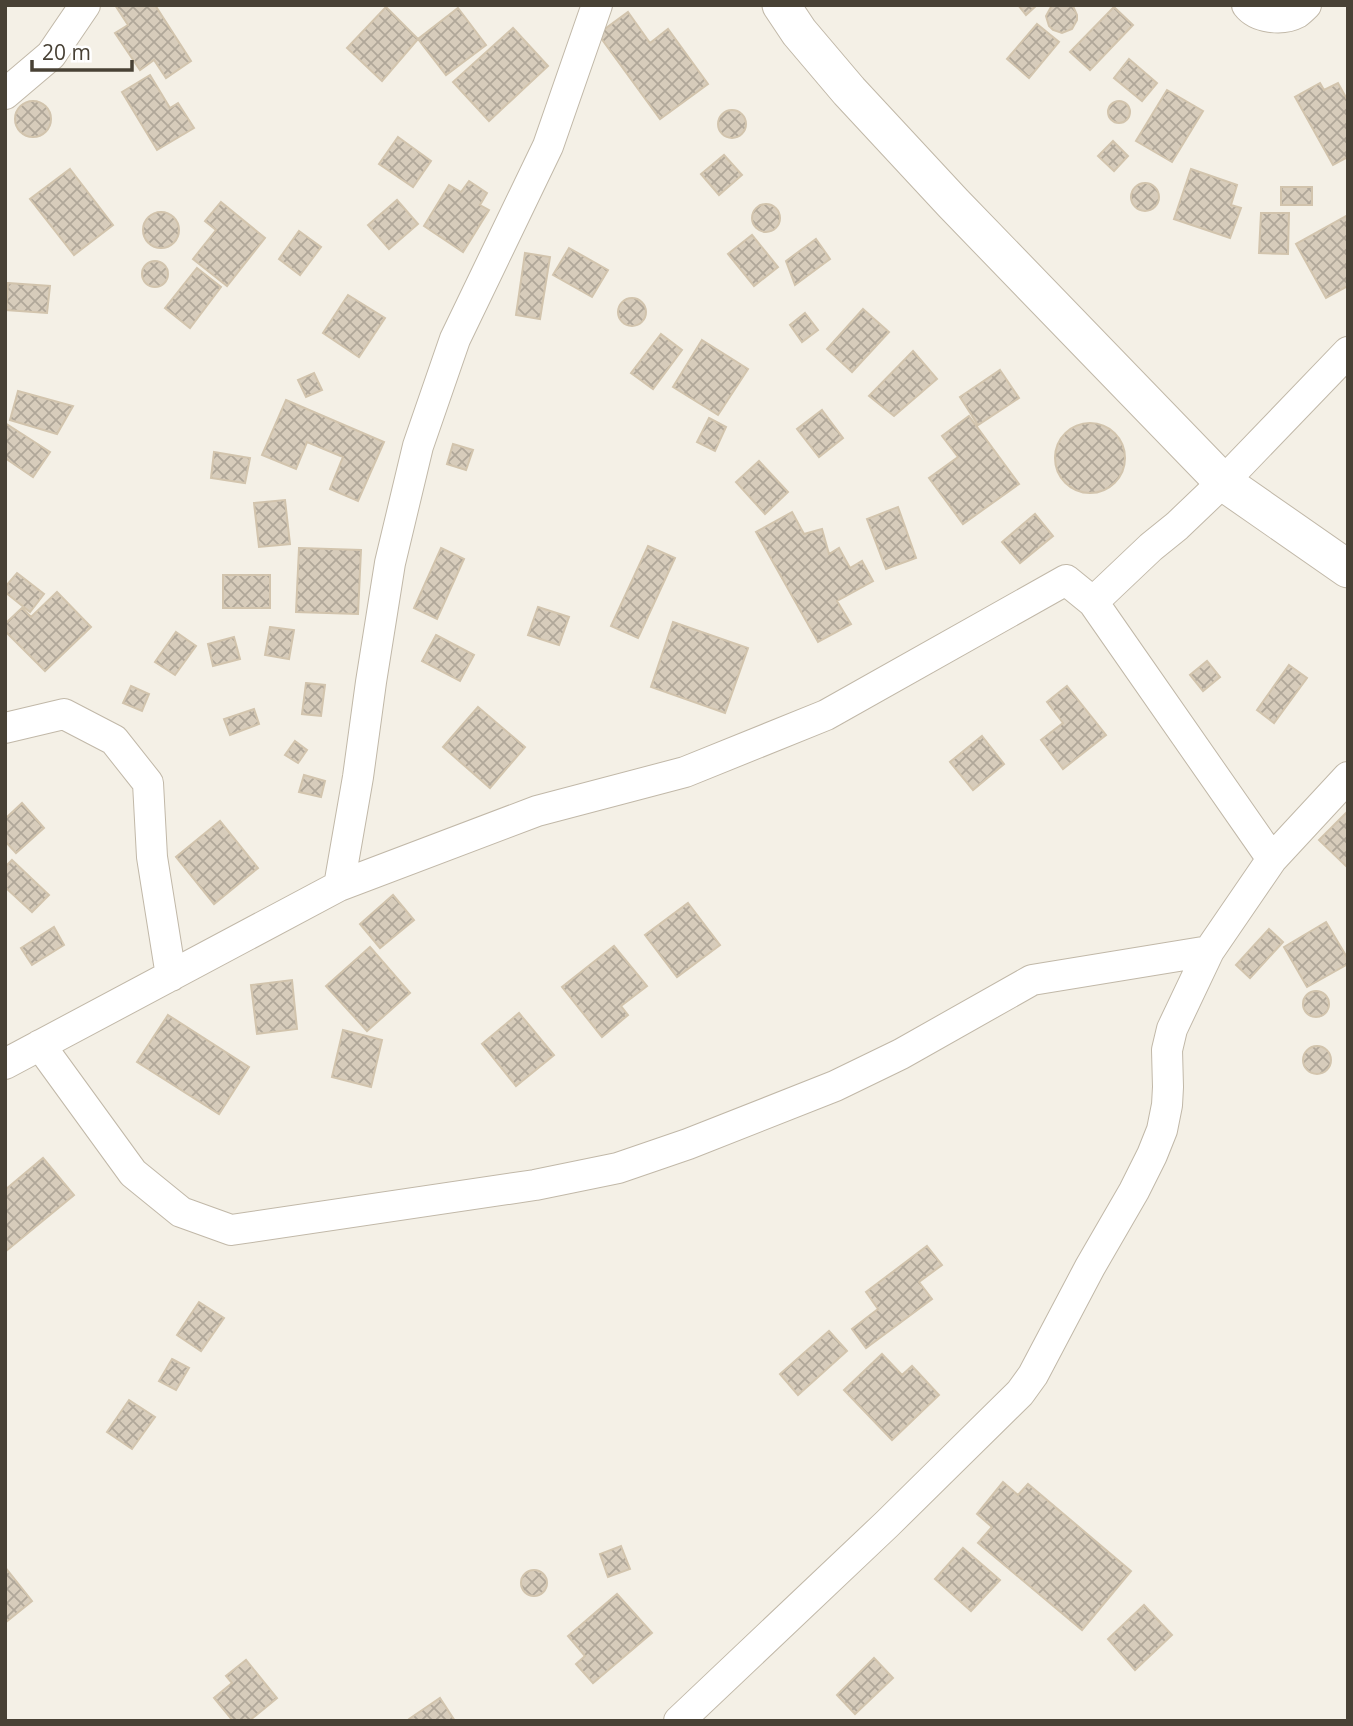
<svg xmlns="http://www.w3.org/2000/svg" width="1353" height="1726" viewBox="0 0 1353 1726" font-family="'Open Sans',sans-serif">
<defs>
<pattern id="building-cross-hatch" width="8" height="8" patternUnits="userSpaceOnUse" patternTransform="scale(1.75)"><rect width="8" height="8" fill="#d7ccbb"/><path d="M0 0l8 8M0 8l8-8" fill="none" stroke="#b0a799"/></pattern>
</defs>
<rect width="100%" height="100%" fill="#f4f0e6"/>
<!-- building -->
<path fill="url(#building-cross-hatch)" stroke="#d2c4ad" stroke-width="2" d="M115,5H155L191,61L166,78L154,60L140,70L115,33L128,25Z
M1018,5H1037L1026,15Z
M1052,5L1073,6L1077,15V20L1072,29L1062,33L1053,30L1049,26L1046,16Z
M386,7L418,39L382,81L347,48Z
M1114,7L1133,25L1090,70L1070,52Z
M458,8L486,45L446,75L418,39Z
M628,12L650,43L668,29L708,84L660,119L598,34Z
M1037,24L1059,42L1029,78L1007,59Z
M513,28L548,66L489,121L453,82Z
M1129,59L1157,83L1142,101L1114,78Z
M150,75L170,108L178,103L194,128L157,150L122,92Z
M1320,83L1324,90L1338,83L1348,101V157L1333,165L1295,97Z
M1167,90L1203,111L1172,162L1136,141Z
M1108 112a11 11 0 1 1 22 0a11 11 0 1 1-22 0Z
M15 119a18 18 0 1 1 36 0a18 18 0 1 1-36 0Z
M718 124a14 14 0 1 1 28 0a14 14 0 1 1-28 0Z
M398,137L431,161L413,187L379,164Z
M1113,141L1128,156L1114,171L1098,156Z
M724,155L742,175L719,195L701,174Z
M70,169L113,225L74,255L30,199Z
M1191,169L1237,185L1231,205L1241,208L1230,238L1174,219Z
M469,181L487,193L480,205L489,210L463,252L424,226L449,185L461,192Z
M1131 197a14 14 0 1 1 28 0a14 14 0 1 1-28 0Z
M1281,187H1312V205H1281Z
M397,200L418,224L389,249L368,225Z
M221,202L265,238L227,286L193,259L216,230L205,221Z
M752 218a14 14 0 1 1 28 0a14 14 0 1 1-28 0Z
M143 230a18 18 0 1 1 36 0a18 18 0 1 1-36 0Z
M1261,213H1289L1288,254L1259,253Z
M1348,215V286L1326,298L1296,244Z
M299,231L321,247L300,275L279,259Z
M752,235L778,267L754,286L728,254Z
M816,239L830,259L795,285L786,261Z
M569,248L608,270L592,297L553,275Z
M525,253L550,257L540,319L516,315Z
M142 274a13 13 0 1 1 26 0a13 13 0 1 1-26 0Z
M197,268L221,287L190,328L165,308Z
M8,283L50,286L47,313L6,310Z
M348,295L385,318L359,357L323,333Z
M618 312a14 14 0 1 1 28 0a14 14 0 1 1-28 0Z
M863,309L889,332L852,372L827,349Z
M805,313L818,330L802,342L790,325Z
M661,334L682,350L653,389L631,373Z
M702,340L748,369L718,415L673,387Z
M913,351L937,379L894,416L869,396Z
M1000,370L1019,398L978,425L960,397Z
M314,373L322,390L306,397L298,380Z
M18,391L73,406L57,434L10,420Z
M286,400L384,442L358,501L330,489L343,457L307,442L296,469L262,455Z
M822,410L843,438L819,457L797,429Z
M969,416L1019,484L963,524L929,478L958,457L942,436Z
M709,418L726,427L715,451L697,442Z
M5,423L50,452L33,477L5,458Z
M1055 458a35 35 0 1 1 70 0a35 35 0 1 1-70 0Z
M453,444L473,450L466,470L447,464Z
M214,452L250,458L245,483L211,478Z
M759,461L788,492L765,514L736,482Z
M285,500L290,544L259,547L254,503Z
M898,507L916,558L886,569L867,519Z
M792,512L804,534L822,529L829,554L839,548L850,568L862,561L873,581L837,601L851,624L818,642L756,532Z
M1035,514L1053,536L1020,563L1002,542Z
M648,546L675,558L638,638L611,626Z
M299,548L361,550L358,614L296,612Z
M441,548L464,559L437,619L414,608Z
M17,573L44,594L30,612L5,592V587Z
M223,575H270V608H223Z
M57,592L91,627L45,671L5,631V624L22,608L31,617Z
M538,607L569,617L559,645L528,635Z
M673,622L748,648L725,713L651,687Z
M270,627L294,630L289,659L265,655Z
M176,632L196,646L175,675L155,662Z
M436,635L474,655L460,681L422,661Z
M234,637L240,659L213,666L208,644Z
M1207,661L1220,677L1203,691L1190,675Z
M1289,665L1307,678L1274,723L1257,710Z
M306,683L325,685L321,716L302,714Z
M131,686L149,694L142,711L123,703Z
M1067,686L1106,735L1063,769L1041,740L1063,723L1047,702Z
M478,707L525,747L490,788L443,747Z
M254,709L259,724L230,735L224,719Z
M982,736L1004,764L973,790L950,762Z
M295,741L307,750L298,763L285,755Z
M304,775L325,781L321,797L299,792Z
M22,803L44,828L16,853L5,841V819Z
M1348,811V868L1319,840Z
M220,821L258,868L214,904L176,857Z
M12,860L49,895L32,912L5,887V867Z
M393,895L414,920L380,948L360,924Z
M688,903L720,945L677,977L645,935Z
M1326,922L1348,959V964L1307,987L1284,947Z
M54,927L64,945L32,965L21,948Z
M1269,929L1283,942L1250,978L1236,965Z
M614,946L647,986L621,1006L628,1015L602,1037L562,987Z
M370,947L410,993L367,1031L326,986Z
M292,980L297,1029L257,1034L251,985Z
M1303 1004a13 13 0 1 1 26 0a13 13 0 1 1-26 0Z
M519,1013L554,1055L516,1086L482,1044Z
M168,1015L249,1067L219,1114L137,1062Z
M343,1030L382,1040L371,1087L332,1077Z
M1303 1060a14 14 0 1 1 28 0a14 14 0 1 1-28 0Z
M43,1158L74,1195L5,1252V1190Z
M927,1246L942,1265L919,1282L932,1299L866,1348L852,1329L878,1309L866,1292Z
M199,1302L224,1318L201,1351L177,1335Z
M829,1331L847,1351L798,1395L780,1374Z
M882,1354L902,1375L912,1366L939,1395L892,1440L844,1390Z
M172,1359L189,1368L176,1390L159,1381Z
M129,1400L155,1417L132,1449L107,1432Z
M1003,1482L1018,1495L1028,1484L1131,1571L1082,1630L978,1543L992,1527L977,1514Z
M621,1546L630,1569L608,1577L600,1554Z
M963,1548L1000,1580L971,1611L935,1579Z
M5,1567L32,1601L5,1623Z
M521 1583a13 13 0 1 1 26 0a13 13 0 1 1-26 0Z
M617,1594L652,1633L593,1683L576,1664L585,1656L568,1636Z
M1144,1605L1172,1635L1135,1670L1108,1639Z
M874,1658L893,1678L855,1714L837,1695Z
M246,1660L277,1698L249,1721H233L214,1698L232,1683L226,1676Z
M440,1698L455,1721H410L409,1719Z"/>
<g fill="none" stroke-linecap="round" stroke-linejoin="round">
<!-- minor casing -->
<g stroke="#c1b8a8" stroke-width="32">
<path id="minor" d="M1247,5C1257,18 1282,21 1297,13C1300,11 1303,8 1306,5
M5,94L51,55L85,5
M1093,602L1272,859
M5,728L64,714L114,740L148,783L152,857L171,976
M339,886L358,777L371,682L390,563L418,446L455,339L548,146L597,5
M40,1045L133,1173L181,1212L231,1230L535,1185L618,1168L688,1144L835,1086L901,1054L1032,980L1209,951
M5,1064L339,886L537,811L685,772L826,715L1066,580L1093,602L1151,547L1177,526L1223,482L1348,352
M679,1721L887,1524L1020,1393L1033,1375L1090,1267L1134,1191L1152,1155L1162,1130L1167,1105L1168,1087L1167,1050L1172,1029L1209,951L1272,859L1348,777"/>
</g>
<!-- tertiary casing -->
<g stroke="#c1b8a8" stroke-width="39">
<path id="tertiary" d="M781,5L799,32L849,91L953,203L1223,482L1348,569"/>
</g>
<!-- minor -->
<use href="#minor" stroke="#fff" stroke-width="30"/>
<!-- tertiary -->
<use href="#tertiary" stroke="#fff" stroke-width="37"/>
</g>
<!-- border -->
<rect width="1353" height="1726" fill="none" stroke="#484135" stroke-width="14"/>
<!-- scale -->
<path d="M32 60v10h100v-10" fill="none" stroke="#484135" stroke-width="3.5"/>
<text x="42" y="60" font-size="21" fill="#484135" stroke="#ffffff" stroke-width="5" paint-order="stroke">20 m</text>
</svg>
